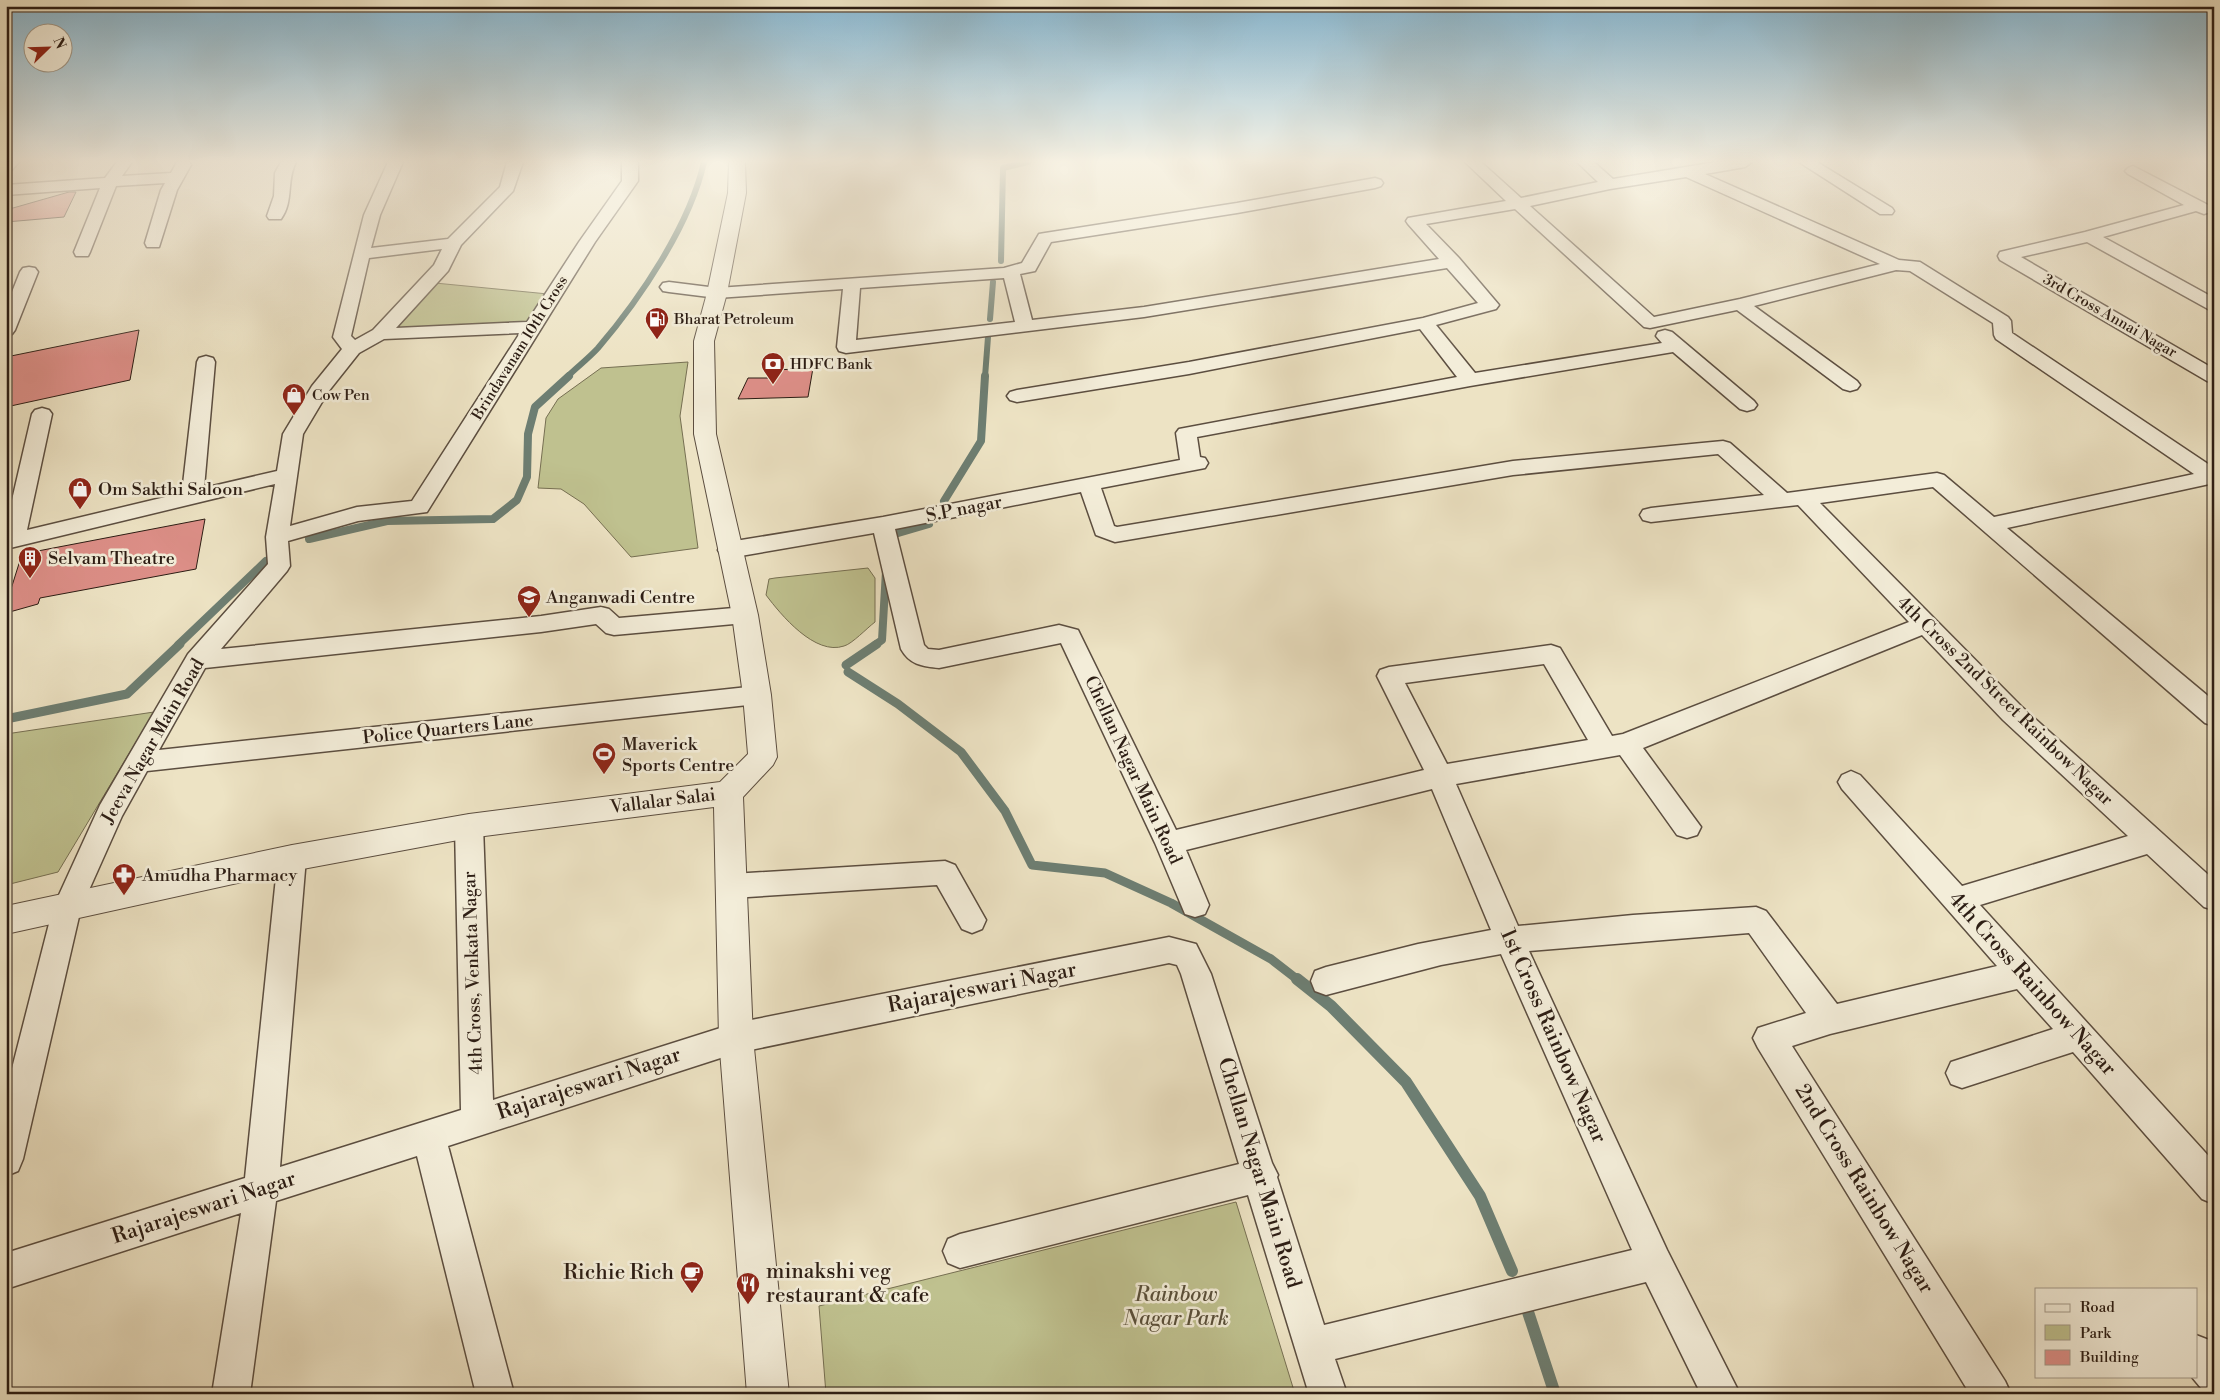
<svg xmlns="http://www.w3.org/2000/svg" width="2220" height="1400" viewBox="0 0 2220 1400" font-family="'Libre Bodoni',serif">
<rect width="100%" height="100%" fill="#ede3c4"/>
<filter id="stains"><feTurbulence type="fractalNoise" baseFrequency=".004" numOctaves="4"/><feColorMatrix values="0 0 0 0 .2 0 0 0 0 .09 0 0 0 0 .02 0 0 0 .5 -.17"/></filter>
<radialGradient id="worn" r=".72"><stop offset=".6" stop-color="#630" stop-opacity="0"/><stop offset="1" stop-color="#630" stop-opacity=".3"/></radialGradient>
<!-- green -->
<path fill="#bfc18f" stroke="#766f52" d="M435,283L548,294L526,323L396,328Z
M688,362L680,416L698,548L631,557L584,504L561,489L538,488L546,418L558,399L601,368Z
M868,568L875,578V622C867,628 852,644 844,646C815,656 781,615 766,595L769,579L775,578Z
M154,712L58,872L6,885V734Z
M1236,1202L1295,1394H826L819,1306Z"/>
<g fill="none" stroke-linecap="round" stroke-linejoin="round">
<!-- stream-far3 -->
<path stroke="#6d7e72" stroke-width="6" d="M1001,261L1003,168L1028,162
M990,319L993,282
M567,377C577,367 589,358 598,348C640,299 690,225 704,162
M985,377L988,337"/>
<!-- stream-far2 -->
<path stroke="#6d7e72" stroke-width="8" d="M944,501L981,441L985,376
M887,538L888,536L929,524
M309,539L387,521L493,519L517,500L527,477L528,434L535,407L569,376
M178,645L266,561
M875,645L882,640L886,571"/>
<!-- stream-far1 -->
<path stroke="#6d7e72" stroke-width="9" d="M846,665L877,644
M848,672L898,704L961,752L1005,811L1032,865L1105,873L1171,903L1271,959L1298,980
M6,719L127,694L180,644"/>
<!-- stream -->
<path stroke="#6d7e72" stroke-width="12" d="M1297,979L1331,1006L1406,1082L1480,1196L1512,1271
M1527,1309L1555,1394"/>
</g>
<!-- building -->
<path fill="#dd8f88" stroke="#2c1d14" d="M69,192H76L64,217L6,222V210Z
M139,330L130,380L6,407V357Z
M813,368L808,397L738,399L748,378H768L776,370Z
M205,519L196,569L40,598L38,604L6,613V605L22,554Z"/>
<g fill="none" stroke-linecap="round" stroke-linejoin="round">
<!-- minor casing -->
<g stroke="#5c4e40" stroke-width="3">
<path id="minor" d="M6,162H19L11,171L6,173Z
M117,162H132L122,176L171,173L177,162H189L191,165L177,190L159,247H147L145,243L161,190L165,183L116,186L90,252L88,256H76L74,252L100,188L6,195V185L105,178Z
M281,162H296C286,181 294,201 281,219H269L267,216L274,196L275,173Z
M388,162H403L380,215L371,248L448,239L500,187L507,162H523L513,191L461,245L448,271L396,328L527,322L579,242L622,181V162H638V181L595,242L427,512L358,521L288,541L290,566L287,571L221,649L541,616L601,607L609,609L619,618L745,607L753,609L757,615L753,621L745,623L614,635L606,633L596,624L541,632L205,668L159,750L757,686L766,688L769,695L766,702L757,704L147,771L122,816L81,908L23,1159L18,1171L6,1176V1092L53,908L100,805L188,654L268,564L266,537L275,484L6,549V526L32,414L35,410L42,408L49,410L52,414L27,530L182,493L197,362L199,358L206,356L213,358L215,362L204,488L277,471L283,434L312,386L342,349L333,337L364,215ZM442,249L434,265L373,330L355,340L351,336L369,258ZM520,333L412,501L357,507L290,526L303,434L328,392L359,353L384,339Z
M1465,162H1481L1521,198L1598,182L1577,162H1594L1613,179L1716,162H1752L1745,167L1705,174L1899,260L1920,262L2008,317L2011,321L2012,333L2214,468V483L2007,528L2214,701V726L2205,723L1933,487L1820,503L2021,706L2214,880V910L2204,907L2147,854L1980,905L2214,1162V1204L2202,1199L2073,1052L1962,1088L1951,1084L1946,1073L1951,1062L2053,1029L2017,989L1830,1034L1792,1046L2005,1381L2011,1394H1970L1758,1048L1753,1038L1758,1028L1806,1013L1749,933L1529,951L1667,1250L1740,1394H1701L1646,1282L1335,1359L1347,1394H1309L1248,1195L960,1268L948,1263L943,1251L948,1239L960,1234L1239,1164L1181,974L1177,965L1169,963L736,1053L448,1146L514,1394H476L417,1156L276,1201L250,1394H212L241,1213L6,1289V1253L245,1178L278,858L282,850L292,846L302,850L306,858L280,1167L461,1110L455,826L459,818L469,815L479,818L483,826L493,1100L736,1023L1169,937L1196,944L1211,974L1272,1163L1278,1175L1277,1177L1324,1325L1632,1250L1501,954L1441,965L1326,995L1315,991L1311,981L1315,971L1326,967L1418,944L1491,930L1432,789L1186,850L1209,905L1205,914L1195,917L1185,914L1155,843L1061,643L939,668C922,666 910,665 901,649L874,533L729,558L721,555L718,550L721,545L729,542L883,517L1180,460L1176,433L1179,429L1457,377L1420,329L1189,374L1017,402L1010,400L1007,396L1010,392L1017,390L1189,362L1423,318L1478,303L1447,268L1144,317L846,353L839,351L837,347L843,289L717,298L669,292L663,291L660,287L663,283L669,282L717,288L1004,268L1022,263L1039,234L1045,233L1237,203L1375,178L1381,180L1383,183L1381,186L1375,188L1237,213L1051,242L1035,271L1020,274L1032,320L1144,307L1439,259L1408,224L1406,221L1408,218L1506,201ZM1686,177L1880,264L1740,299L1654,317L1530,206L1610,189ZM1515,209L1644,327L1650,328L1737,310L1843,389L1850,391L1857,389L1860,385L1857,381L1754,306L1896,270L1910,271L1993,323L1994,335L1996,339L2194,474L1994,517L1944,475L1937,473L1787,493L1730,443L1723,441L1513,461L1117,527L1114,526L1101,488L1205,468L1208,463L1205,458L1200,457L1197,437L1470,386L1673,352L1740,409L1747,411L1754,409L1757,405L1754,401L1672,332L1665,330L1658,332L1656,336L1662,343L1475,373L1436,325L1496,309L1499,305L1459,258L1426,224ZM1004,278L1015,322L856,340L860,288ZM1718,454L1764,495L1651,508L1643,510L1640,515L1643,520L1651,522L1798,505L1909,622L1623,734L1612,736L1560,648L1551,645L1389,667L1380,670L1377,676L1424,770L1176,830L1078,630L1059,625L939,650L928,649L924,645L895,529L1081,492L1096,535L1115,542L1513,475ZM1922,635L2003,720L2128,836L1962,886L1860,775L1851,771L1842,775L1838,782L1842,789L1997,966L1837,1004L1766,911L1756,907L1633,915L1518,926L1456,784L1620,755L1677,835L1687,838L1697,835L1701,827L1643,748ZM1544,664L1588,740L1447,764L1405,683Z
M1799,162H1817L1892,208L1894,211L1892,214H1880Z
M2133,166L2210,206L2212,209L2210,212L2204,214L2196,211L2103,237L2214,298V310L2208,309L2087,242L2021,257L2214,369V383L2207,381L2000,260L1998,256L2000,252L2085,232L2184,205L2128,174L2125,171L2128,168Z
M29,267L35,268L38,272L15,330L12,334L6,335V307L20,272L23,268Z
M945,861L955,865L986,920L982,929L972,933L962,929L937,885L732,898L722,895L718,886L722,877L732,874Z
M2196,1335L2209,1340L2214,1346V1393L2201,1388L2191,1376H2196Z"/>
</g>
<!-- tertiary casing -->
<g stroke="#5c4e40" stroke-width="2">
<path id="tertiary" d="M729,162H745L746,193L727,293L714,341L716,434L758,615L771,695L777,757L773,765L743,797L753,1038L789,1394H747L719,1038L714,807L469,838L292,871L6,934V906L292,845L469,814L720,782L748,754L743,695L732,615L694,434V341L707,293L728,193Z"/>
</g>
<!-- minor -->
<use href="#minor" fill="#f3edd9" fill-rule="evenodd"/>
<!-- tertiary -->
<use href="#tertiary" fill="#f3edd9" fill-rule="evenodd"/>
</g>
<!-- sky -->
<linearGradient id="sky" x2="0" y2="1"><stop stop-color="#88b8d2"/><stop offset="0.45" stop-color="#f7f2e4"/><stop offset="1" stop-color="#f7f2e4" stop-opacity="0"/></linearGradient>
<rect width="2220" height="358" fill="url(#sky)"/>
<!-- icons -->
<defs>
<g id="fuel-pin" transform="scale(1.25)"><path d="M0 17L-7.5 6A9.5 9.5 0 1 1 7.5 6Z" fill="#8f2418" stroke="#f3edd9"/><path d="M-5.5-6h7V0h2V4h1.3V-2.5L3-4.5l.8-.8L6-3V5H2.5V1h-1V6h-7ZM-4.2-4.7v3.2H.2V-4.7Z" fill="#fff"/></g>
<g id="bank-pin" transform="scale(1.25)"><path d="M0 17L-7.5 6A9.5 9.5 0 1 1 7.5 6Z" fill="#8f2418" stroke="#f3edd9"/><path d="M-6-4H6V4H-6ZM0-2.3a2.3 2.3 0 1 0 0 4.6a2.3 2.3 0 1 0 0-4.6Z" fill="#fff"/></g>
<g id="shop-pin" transform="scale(1.25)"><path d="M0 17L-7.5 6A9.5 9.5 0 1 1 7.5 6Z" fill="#8f2418" stroke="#f3edd9"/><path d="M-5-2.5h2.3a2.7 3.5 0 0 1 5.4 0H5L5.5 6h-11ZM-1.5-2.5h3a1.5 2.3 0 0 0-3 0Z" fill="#fff"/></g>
<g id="building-pin" transform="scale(1.25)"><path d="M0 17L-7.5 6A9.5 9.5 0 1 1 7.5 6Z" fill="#8f2418" stroke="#f3edd9"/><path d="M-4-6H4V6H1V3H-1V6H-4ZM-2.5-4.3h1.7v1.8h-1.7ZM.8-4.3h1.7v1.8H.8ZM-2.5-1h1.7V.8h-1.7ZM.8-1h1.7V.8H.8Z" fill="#fff"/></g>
<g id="school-pin" transform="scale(1.25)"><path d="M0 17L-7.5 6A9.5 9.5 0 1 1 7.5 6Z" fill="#8f2418" stroke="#f3edd9"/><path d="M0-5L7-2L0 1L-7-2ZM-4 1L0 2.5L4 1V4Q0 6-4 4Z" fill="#fff"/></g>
<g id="stadium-pin" transform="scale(1.25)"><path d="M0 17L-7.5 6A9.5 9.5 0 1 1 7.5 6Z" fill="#8f2418" stroke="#f3edd9"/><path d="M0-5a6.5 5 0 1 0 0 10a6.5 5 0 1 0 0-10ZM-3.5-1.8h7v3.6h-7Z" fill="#fff"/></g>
<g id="pharmacy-pin" transform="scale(1.25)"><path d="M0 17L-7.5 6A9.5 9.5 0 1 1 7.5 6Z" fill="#8f2418" stroke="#f3edd9"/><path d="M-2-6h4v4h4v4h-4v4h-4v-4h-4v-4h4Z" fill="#fff"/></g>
<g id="cafe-pin" transform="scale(1.25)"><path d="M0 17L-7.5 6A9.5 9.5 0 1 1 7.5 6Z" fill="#8f2418" stroke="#f3edd9"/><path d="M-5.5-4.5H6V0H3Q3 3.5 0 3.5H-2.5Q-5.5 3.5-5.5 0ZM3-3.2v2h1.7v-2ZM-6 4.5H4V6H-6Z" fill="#fff"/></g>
<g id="restaurant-pin" transform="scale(1.25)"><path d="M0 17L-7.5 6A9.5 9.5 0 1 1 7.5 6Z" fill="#8f2418" stroke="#f3edd9"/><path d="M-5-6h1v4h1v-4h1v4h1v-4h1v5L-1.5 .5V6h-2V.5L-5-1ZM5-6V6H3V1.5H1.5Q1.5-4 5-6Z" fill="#fff"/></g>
</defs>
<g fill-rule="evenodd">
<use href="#fuel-pin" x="657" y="319"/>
<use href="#bank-pin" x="773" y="364"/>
<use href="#shop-pin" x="294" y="395"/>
<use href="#shop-pin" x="80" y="489"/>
<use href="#building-pin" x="30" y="558"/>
<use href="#school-pin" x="529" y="597"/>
<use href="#stadium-pin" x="604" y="754"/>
<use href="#pharmacy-pin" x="124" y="875"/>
<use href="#cafe-pin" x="692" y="1273"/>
<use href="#restaurant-pin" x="748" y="1284"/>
</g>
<g text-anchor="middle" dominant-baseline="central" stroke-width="5" stroke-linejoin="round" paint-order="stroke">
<!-- far-street labels -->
<g font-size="15" fill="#2c1d14" stroke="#f3edd9">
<text transform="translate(2110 316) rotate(30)">3rd Cross Annai Nagar</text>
<text transform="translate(520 348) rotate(-58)">Brindavanam 10th Cross</text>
</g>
<!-- far-poi labels -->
<g font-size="15" fill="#2c1d14" stroke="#f3edd9" text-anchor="start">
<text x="674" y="319">Bharat Petroleum</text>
<text x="790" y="364">HDFC Bank</text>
<text x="312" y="395">Cow Pen</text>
</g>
<!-- poi labels -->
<g font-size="18" fill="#2c1d14" stroke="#f3edd9" text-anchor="start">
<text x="98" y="489">Om Sakthi Saloon</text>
<text x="48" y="558">Selvam Theatre</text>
<text x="546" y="597">Anganwadi Centre</text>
<text x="622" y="744">Maverick<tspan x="622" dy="21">Sports Centre</tspan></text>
<text x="142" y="875">Amudha Pharmacy</text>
</g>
<!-- street labels -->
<g font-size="18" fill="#2c1d14" stroke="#f3edd9">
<text transform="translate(964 509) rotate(-11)">S.P nagar</text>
<text transform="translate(2005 701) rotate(44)">4th Cross 2nd Street Rainbow Nagar</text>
<text transform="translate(448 729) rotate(-6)">Police Quarters Lane</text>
<text transform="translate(153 741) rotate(-60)">Jeeva Nagar Main Road</text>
<text transform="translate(1133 770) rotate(65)">Chellan Nagar Main Road</text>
<text transform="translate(663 801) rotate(-7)">Vallalar Salai</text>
<text transform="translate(473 973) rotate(-92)">4th Cross, Venkata Nagar</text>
</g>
<!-- near-street labels -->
<g font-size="21" fill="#2c1d14" stroke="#f3edd9">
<text transform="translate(2032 984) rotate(48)">4th Cross Rainbow Nagar</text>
<text transform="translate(982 988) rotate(-11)">Rajarajeswari Nagar</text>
<text transform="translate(1553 1036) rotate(66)">1st Cross Rainbow Nagar</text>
<text transform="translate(589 1084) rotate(-18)">Rajarajeswari Nagar</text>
<text transform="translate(1259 1173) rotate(73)">Chellan Nagar Main Road</text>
<text transform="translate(1864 1189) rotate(58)">2nd Cross Rainbow Nagar</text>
<text transform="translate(204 1208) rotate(-18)">Rajarajeswari Nagar</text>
</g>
<!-- near-poi labels -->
<g font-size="21" fill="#2c1d14" stroke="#f3edd9" text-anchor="start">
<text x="766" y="1272">minakshi veg<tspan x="766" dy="24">restaurant &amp; cafe</tspan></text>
<text x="674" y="1273" text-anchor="end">Richie Rich</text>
</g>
<!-- near-park labels -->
<g font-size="21" font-style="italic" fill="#584e39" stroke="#f3edd9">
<text x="1176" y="1295">Rainbow<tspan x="1176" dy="24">Nagar Park</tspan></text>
</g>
</g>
<!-- margin -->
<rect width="2220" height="1400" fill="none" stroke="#ede3c4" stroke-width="25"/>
<rect x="8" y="8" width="2205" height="1385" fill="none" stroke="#2c1d14" stroke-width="2.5"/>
<rect x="12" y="12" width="2195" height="1375" fill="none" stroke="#2c1d14"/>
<!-- legend -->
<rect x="2035" y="1288" width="162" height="90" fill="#f3edd9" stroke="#a39a8a"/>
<rect x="2045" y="1304" width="25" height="8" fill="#f3edd9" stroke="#a39a8a"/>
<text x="2080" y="1312" font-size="15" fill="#2c1d14">Road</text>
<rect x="2045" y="1325" width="25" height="15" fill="#bfc18f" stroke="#a39a8a"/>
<text x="2080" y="1338" font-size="15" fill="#2c1d14">Park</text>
<rect x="2045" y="1350" width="25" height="15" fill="#dd8f88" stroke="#a39a8a"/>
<text x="2080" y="1362" font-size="15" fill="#2c1d14">Building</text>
<!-- north arrow -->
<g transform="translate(48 48) rotate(67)"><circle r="24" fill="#f3edd9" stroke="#a39a8a"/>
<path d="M0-4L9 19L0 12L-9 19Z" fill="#8f2418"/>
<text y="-8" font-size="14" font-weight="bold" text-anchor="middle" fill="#2c1d14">N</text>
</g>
<rect width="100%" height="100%" filter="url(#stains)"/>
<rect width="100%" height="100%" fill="url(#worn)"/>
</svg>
